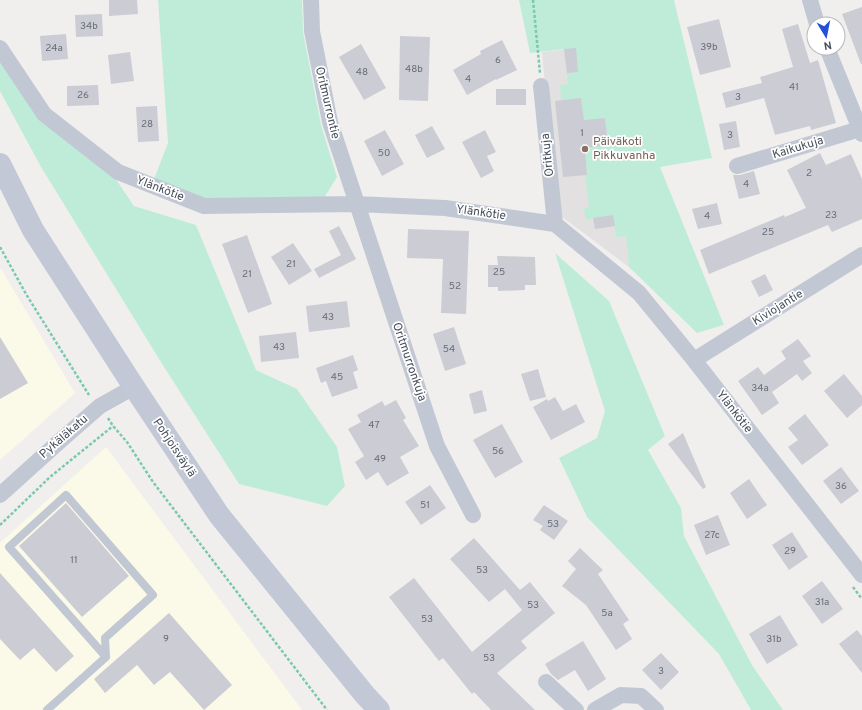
<svg xmlns="http://www.w3.org/2000/svg" width="862" height="710" viewBox="0 0 862 710" font-family="Overpass,sans-serif">
<rect width="100%" height="100%" fill="#f1efee"/>
<!-- commercial -->
<path fill="#fbf9e8" d="M0,269H1L75,393L0,460Z
M106,447L302,710H0V543Z"/>
<!-- education -->
<path fill="#e2e0e0" d="M610,44L629,267L557,213L542,52Z"/>
<!-- green -->
<path fill="#bfecd9" d="M158,0H302L303,32L321,125L337,177L324,198L206,202L154,179L168,143Z
M519,0H674L712,158L660,167L724,325L697,333L629,267L626,236L616,237L613,215L586,220L584,208L589,207L585,175H587L585,148L608,145L605,118L584,120L581,98L561,100L560,85L568,84L564,49L530,53Z
M0,62L36,116L115,178L134,206L196,225L256,370L297,389L337,447L345,486L327,506L239,484L164,367L41,167L0,91Z
M555,253L609,301L665,436L648,450L681,508L684,536L752,665L783,710H751L719,654L587,517L559,458L597,438L605,411Z"/>
<!-- building -->
<path fill="#cbccd4" d="M109,0H137L138,14L109,16Z
M862,7V64H861L842,14Z
M102,14L103,36L76,37L75,15Z
M719,19L731,67L700,75L687,27Z
M798,24L810,63L818,60L836,123L811,130L810,126L775,135L764,98L726,108L722,93L762,83L760,77L793,67L782,29Z
M66,34L68,59L42,61L40,36Z
M400,36L430,37L428,101L399,100Z
M502,40L517,70L496,80V79L467,95L453,70L481,54L480,51Z
M361,44L386,88L364,100L339,57Z
M576,48L578,72L567,73L564,49Z
M130,52L134,81L111,84L108,55Z
M98,85L99,105L67,106V86Z
M496,89H526V105H496Z
M581,98L584,120L605,118L608,145L585,148L587,175L563,177L555,101Z
M157,106L159,141L138,142L136,107Z
M736,121L740,147L724,150L719,124Z
M432,126L445,149L427,158L415,135Z
M385,130L404,164L382,176L364,141Z
M485,130L496,152L487,156L494,171L481,178L462,142Z
M820,153L826,165L851,154L862,179V219L832,232L828,225L709,274L700,250L784,215L785,217L806,208L787,170Z
M754,171L760,194L739,199L733,175H740Z
M717,203L722,224L698,229L692,209Z
M613,215L615,226L595,229L593,218Z
M339,226L356,259L319,278L314,269L341,255L329,231Z
M408,229L469,231L466,314L441,313L443,259L407,258Z
M247,235L272,304L248,313L222,244Z
M293,243L312,271L289,285L271,257Z
M497,256L535,257L536,285H525V290L498,291V287H488V265H498Z
M765,274L773,290L759,297L751,281Z
M347,301L350,327L309,332L306,306Z
M454,327L466,364L445,371L433,334Z
M296,332L299,358L261,362L259,336Z
M0,337L28,383L0,399Z
M798,339L811,356L803,361L812,373L802,381L797,374L772,392L779,403L762,415L738,381L758,367L764,375L786,359L781,351Z
M353,355L358,370L353,372L358,388L332,397L326,381L321,383L316,368Z
M538,369L546,397L530,401L521,374Z
M844,374L862,396V405L847,418L824,391Z
M482,390L487,411L474,414L469,394Z
M555,397L563,411L576,404L585,422L551,440L533,407L547,399L548,401Z
M396,400L406,418L403,420L419,446L400,457L409,473L387,486L378,472L366,480L355,462L364,456L348,429L361,422L357,415L382,401L385,406Z
M805,414L829,445L802,465L788,447L798,440L788,428Z
M502,424L523,462L495,478L473,440Z
M683,433L706,487L703,489L668,444Z
M841,467L859,491L841,504L823,481Z
M749,479L767,505L747,519L730,493Z
M430,485L446,508L421,525L405,502Z
M66,503L129,576L82,617L19,546Z
M544,505L568,521L554,540L540,530L543,526L533,520Z
M718,515L730,545L706,555L694,525Z
M792,532L808,557L789,570L772,545Z
M474,538L520,590L530,582L555,613L521,641L527,648L497,673L535,710H491L474,692L472,694L443,658L439,661L389,597L414,578L472,652L522,610L505,589L489,602L450,559Z
M580,548L603,570L598,574L629,620L623,624L632,639L616,650L586,605L562,586L576,569L568,561Z
M0,573L74,656L56,672L34,648L20,660L0,639Z
M822,581L843,609L822,624L802,596Z
M169,613L232,685L204,710L170,672L154,685L137,665L105,693L94,679Z
M780,615L798,645L767,664L749,634Z
M857,630L862,636V673L839,644Z
M583,641L606,679L588,691L575,670L558,680L551,674L545,664Z
M661,653L679,672L661,690L642,670Z"/>
<g fill="none" stroke-linecap="round" stroke-linejoin="round">
<!-- path -->
<path stroke="#79c8b0" stroke-width="2.5" stroke-dasharray="3 2" stroke-linecap="butt" d="M533,0L540,73
M0,247L26,294L89,395
M108,418L113,426L127,442L153,482L327,710
M0,525L50,477L113,426
M853,587L862,599"/>
<!-- service -->
<path stroke="#c2c8d3" stroke-width="8" d="M47,710L106,657L105,638L153,595L66,495L9,547L106,657"/>
<!-- minor -->
<path stroke="#c2c8d3" stroke-width="16" d="M311,0L312,31L330,122L437,446L473,515
M810,0L817,24
M0,48L44,114L118,172L204,206L356,204L445,208L555,224L639,293L694,360L862,575
M827,48L862,134
M541,86L555,224
M737,166L860,129
M694,360L862,255
M0,495L61,440L100,406L134,387
M546,682L576,710
M595,710L621,695L641,696L656,710"/>
<!-- secondary -->
<path stroke="#c2c8d6" stroke-width="22" d="M0,164L33,230L134,387L219,515L365,695L379,710"/>
</g>
<!-- markers -->
<circle fill="#8d6e63" stroke="#fff" stroke-width="1.5" cx="585" cy="149" r="4"/>
<g text-anchor="middle" dominant-baseline="central" stroke-width="3.5" stroke-linejoin="round" paint-order="stroke">
<!-- number labels -->
<g font-size="10" fill="#686e79">
<text x="89" y="26">34b</text>
<text x="709" y="47">39b</text>
<text x="54" y="48">24a</text>
<text x="498" y="60">6</text>
<text x="414" y="69">48b</text>
<text x="362" y="72">48</text>
<text x="468" y="79">4</text>
<text x="794" y="87">41</text>
<text x="83" y="95">26</text>
<text x="738" y="97">3</text>
<text x="147" y="124">28</text>
<text x="582" y="133">1</text>
<text x="730" y="135">3</text>
<text x="384" y="153">50</text>
<text x="809" y="173">2</text>
<text x="746" y="184">4</text>
<text x="831" y="215">23</text>
<text x="707" y="216">4</text>
<text x="768" y="232">25</text>
<text x="291" y="264">21</text>
<text x="499" y="272">25</text>
<text x="247" y="274">21</text>
<text x="455" y="286">52</text>
<text x="328" y="317">43</text>
<text x="279" y="347">43</text>
<text x="449" y="349">54</text>
<text x="337" y="377">45</text>
<text x="760" y="388">34a</text>
<text x="374" y="425">47</text>
<text x="498" y="451">56</text>
<text x="380" y="459">49</text>
<text x="841" y="486">36</text>
<text x="425" y="505">51</text>
<text x="553" y="524">53</text>
<text x="712" y="535">27c</text>
<text x="790" y="551">29</text>
<text x="74" y="560">11</text>
<text x="482" y="570">53</text>
<text x="822" y="602">31a</text>
<text x="533" y="605">53</text>
<text x="607" y="613">5a</text>
<text x="427" y="619">53</text>
<text x="166" y="639">9</text>
<text x="774" y="639">31b</text>
<text x="489" y="658">53</text>
<text x="661" y="671">3</text>
</g>
<!-- street labels -->
<g font-size="12" fill="#474e5b" stroke="#fff">
<text transform="translate(327 103) rotate(77)">Oritmurrontie</text>
<text transform="translate(798 148) rotate(-17)">Kaikukuja</text>
<text transform="translate(548 155) rotate(-96)">Oritkuja</text>
<text transform="translate(160 189) rotate(21)">Ylänkötie</text>
<text transform="translate(481 213) rotate(8)">Ylänkötie</text>
<text transform="translate(778 308) rotate(-32)">Kiviojantie</text>
<text transform="translate(409 362) rotate(71)">Oritmurronkuja</text>
<text transform="translate(734 412) rotate(52)">Ylänkötie</text>
<text transform="translate(64 437) rotate(-41)">Pykäläkatu</text>
<text transform="translate(174 448) rotate(56)">Pohjoisväylä</text>
</g>
<!-- education labels -->
<g font-size="12" fill="#785e54" stroke="#fff" text-anchor="start">
<text x="593" y="142">Päiväkoti<tspan x="593" dy="14">Pikkuvanha</tspan></text>
</g>
</g>
<!-- north arrow -->
<g transform="translate(826 36) rotate(170)"><circle r="19" fill="#ffffff" stroke="#b5b8bd"/>
<path d="M0-3L7 15L0 10L-7 15Z" fill="#2350d6"/>
<text y="-6" font-size="11" font-weight="bold" text-anchor="middle" fill="#474e5b">N</text>
</g>
</svg>
